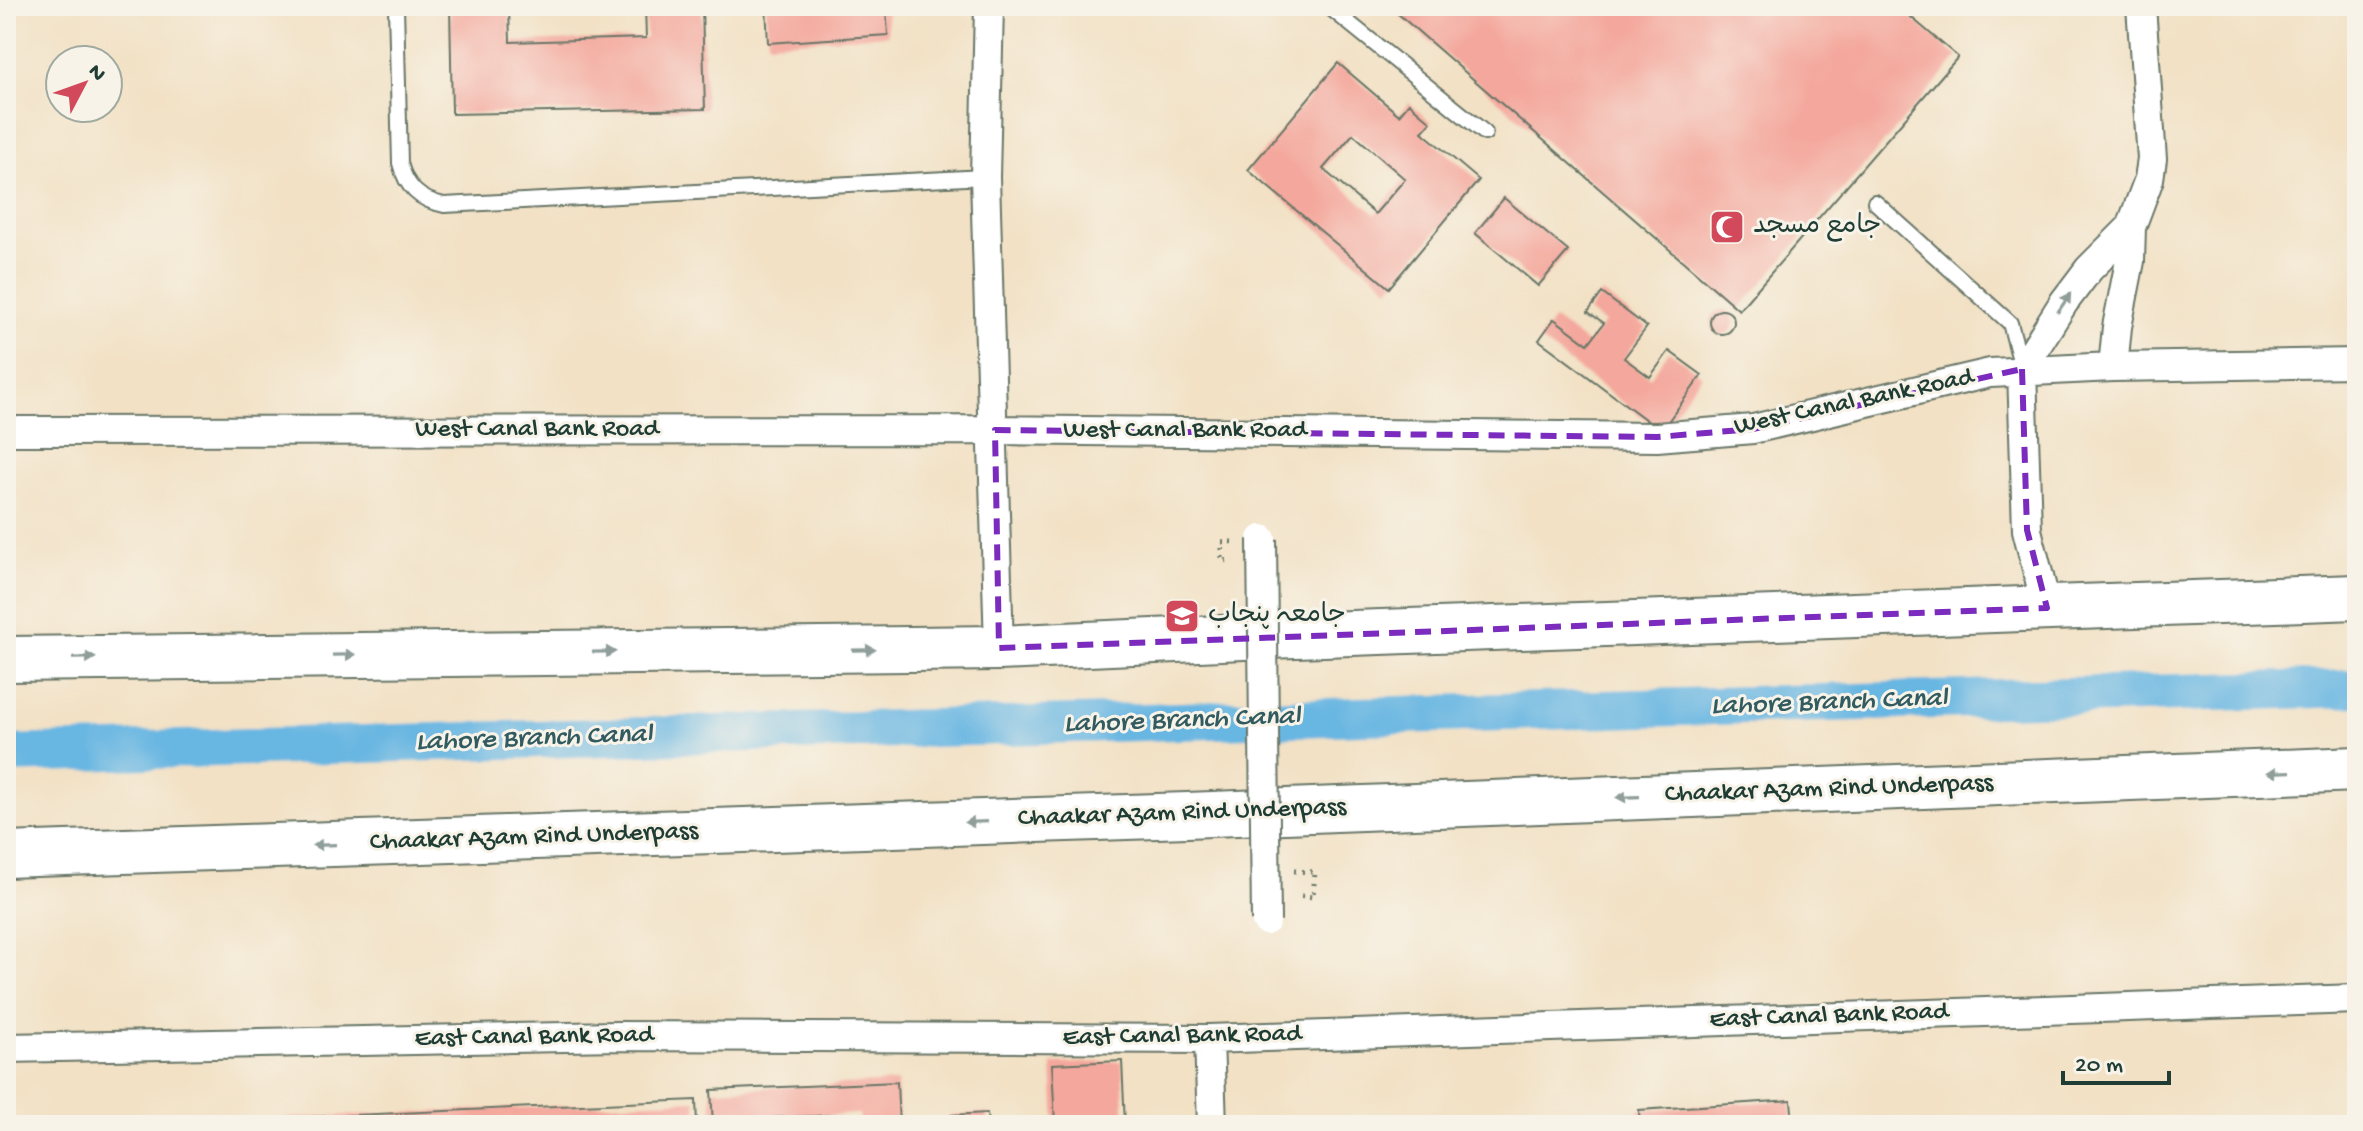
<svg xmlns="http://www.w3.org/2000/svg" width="2363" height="1131" viewBox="0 0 2363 1131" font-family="'Gochi Hand','Playpen Sans Arabic',sans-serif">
<rect width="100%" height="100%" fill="#f7f3e8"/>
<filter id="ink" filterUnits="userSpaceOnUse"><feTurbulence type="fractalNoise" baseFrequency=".0125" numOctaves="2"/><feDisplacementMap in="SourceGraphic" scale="16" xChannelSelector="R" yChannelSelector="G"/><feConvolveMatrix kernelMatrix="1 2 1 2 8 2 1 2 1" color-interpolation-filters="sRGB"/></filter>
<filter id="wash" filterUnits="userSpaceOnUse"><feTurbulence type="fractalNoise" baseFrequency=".006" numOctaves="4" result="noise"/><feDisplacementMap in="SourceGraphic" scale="32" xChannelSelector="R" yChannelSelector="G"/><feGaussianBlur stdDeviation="1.8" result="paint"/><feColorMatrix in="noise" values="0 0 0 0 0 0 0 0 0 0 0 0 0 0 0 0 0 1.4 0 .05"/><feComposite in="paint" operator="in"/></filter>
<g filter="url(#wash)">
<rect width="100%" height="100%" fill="#f2e1c5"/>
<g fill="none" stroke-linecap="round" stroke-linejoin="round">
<!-- canal -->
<path stroke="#68b6e2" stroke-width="38" d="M6,754L2357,688"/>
</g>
<g id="blocks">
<!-- building -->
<path fill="#f4a79c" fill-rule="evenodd" d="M450,6H509L510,42L646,38L645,6H702L705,109L452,114Z
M766,6H886L888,35L768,43Z
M1389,6H1898L1958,57L1739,310Z
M2351,6H2357V88H2355Z
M1338,63L1399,115L1409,103L1431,122L1422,132L1479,180L1389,288L1248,170ZM1353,134L1405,179L1375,214L1323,169Z
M1504,198L1568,251L1538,286L1475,233Z
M1602,293L1647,327L1624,358L1650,377L1669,351L1702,375L1661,431L1539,340L1554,319L1588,344L1604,323L1588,312Z
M1710 322a12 12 0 1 1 24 0a12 12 0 1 1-24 0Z
M1122,1061L1125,1125H1055L1052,1064Z
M897,1082L899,1125H860L859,1114L746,1119V1125H713L711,1090Z
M696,1100L697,1125H239V1120Z
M1791,1100L1793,1125H1640L1639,1110Z
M987,1113L988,1125H951V1115Z"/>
</g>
</g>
<g filter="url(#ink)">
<use href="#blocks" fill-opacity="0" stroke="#697667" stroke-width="2"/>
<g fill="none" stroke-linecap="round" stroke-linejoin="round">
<!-- lane casing -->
<g stroke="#697667" stroke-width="18">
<path id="lane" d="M396,6L400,163C406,187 419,200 444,205L985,177
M1328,6L1485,133
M1875,202L2010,323L2022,368"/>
</g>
<!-- street casing -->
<g stroke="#697667" stroke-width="32">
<path id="street" d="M989,6L985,177L999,648
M2113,367L2117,327L2130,261L2131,227L2149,179L2152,159L2141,6
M6,431L995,430L1657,437L1753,429L1990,373L2113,367L2357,363
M2047,608L2027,530L2022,369L2064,302L2089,269L2131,227
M1209,1039L1212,1125
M6,1048L618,1036L1209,1039L2357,999"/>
</g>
<!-- highway casing -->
<g stroke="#697667" stroke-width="48">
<path id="highway" d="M6,659L999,648L1243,637L2357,597
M6,855L1187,815L2357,769"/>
</g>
<!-- path -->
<path stroke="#697667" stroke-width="5" stroke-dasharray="2 6" stroke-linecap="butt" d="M1232,542H1222V561L1233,560
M1294,871L1315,872L1313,897L1296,895"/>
<!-- lane -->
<use href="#lane" stroke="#fff" stroke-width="14"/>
<!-- street -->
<use href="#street" stroke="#fff" stroke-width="28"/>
<!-- highway -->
<use href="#highway" stroke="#fff" stroke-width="44"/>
<!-- street-bridge casing -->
<g stroke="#697667" stroke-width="32" stroke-linecap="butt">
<path id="street-bridge" d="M1262,539L1266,921"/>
</g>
<!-- street-bridge -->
<use href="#street-bridge" stroke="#fff" stroke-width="28"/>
</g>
<!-- one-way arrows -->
<defs><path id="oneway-solid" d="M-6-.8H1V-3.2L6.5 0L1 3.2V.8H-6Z" transform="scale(2)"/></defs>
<g fill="#8f9e9a">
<use href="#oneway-solid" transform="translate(2064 303) rotate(-56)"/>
<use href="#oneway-solid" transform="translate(864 650) rotate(-1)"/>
<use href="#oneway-solid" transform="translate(604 652) rotate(-1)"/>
<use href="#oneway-solid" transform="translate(344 655) rotate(-1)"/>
<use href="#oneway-solid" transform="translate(84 658) rotate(-1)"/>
<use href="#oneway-solid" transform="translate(2279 772) rotate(178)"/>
<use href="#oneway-solid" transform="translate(1628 797) rotate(178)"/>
<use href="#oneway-solid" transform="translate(976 822) rotate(178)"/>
<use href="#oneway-solid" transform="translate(324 845) rotate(178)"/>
</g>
</g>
<!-- marked area -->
<path fill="none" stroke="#7b2cbf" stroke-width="6" stroke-dasharray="16 10" stroke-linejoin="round" d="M2022,369L2027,530L2047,608L999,648L995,430L1657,437L1753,429Z"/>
<!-- icons -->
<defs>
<g id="mosque-square" transform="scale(1.8)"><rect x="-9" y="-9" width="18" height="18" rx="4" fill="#d1495b" stroke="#f7f3e8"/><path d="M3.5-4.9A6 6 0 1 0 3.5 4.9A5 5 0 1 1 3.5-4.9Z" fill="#fff"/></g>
<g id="university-square" transform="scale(1.8)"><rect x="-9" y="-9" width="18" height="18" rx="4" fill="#d1495b" stroke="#f7f3e8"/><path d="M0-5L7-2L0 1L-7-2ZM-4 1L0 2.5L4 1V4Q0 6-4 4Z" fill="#fff"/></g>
</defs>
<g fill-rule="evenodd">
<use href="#mosque-square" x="1727" y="227"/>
<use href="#university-square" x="1182" y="616"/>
</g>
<g text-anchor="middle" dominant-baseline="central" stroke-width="6" stroke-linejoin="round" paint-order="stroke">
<!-- poi labels -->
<g font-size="26" fill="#1f3d34" stroke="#f7f3e8" text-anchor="start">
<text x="1753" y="227">جامع مسجد</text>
<text x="1208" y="616">جامعہ پنجاب</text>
</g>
<!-- street labels -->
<g font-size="26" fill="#1f3d34" stroke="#f7f3e8">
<text transform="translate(1854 403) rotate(-12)">West Canal Bank Road</text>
<text x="537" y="430">West Canal Bank Road</text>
<text x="1185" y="431">West Canal Bank Road</text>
<text transform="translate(1829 790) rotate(-2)">Chaakar Azam Rind Underpass</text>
<text transform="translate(1182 814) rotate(-2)">Chaakar Azam Rind Underpass</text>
<text transform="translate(534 838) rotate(-2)">Chaakar Azam Rind Underpass</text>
<text transform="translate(1829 1017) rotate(-2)">East Canal Bank Road</text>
<text transform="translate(1182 1037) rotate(-1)">East Canal Bank Road</text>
<text transform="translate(534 1038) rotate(-1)">East Canal Bank Road</text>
</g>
<!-- water labels -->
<g font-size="28" font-style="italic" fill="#315b60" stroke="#f7f3e8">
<text transform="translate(1829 703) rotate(-2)">Lahore Branch Canal</text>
<text transform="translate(1182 721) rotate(-2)">Lahore Branch Canal</text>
<text transform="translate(534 739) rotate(-2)">Lahore Branch Canal</text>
</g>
</g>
<!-- margin -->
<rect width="2363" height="1131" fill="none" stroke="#f7f3e8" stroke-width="32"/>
<!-- north arrow -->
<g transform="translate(84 84) rotate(49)"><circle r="38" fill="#f7f3e8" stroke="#a1aaa0" stroke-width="2"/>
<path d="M0-6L14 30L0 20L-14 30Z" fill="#d1495b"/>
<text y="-12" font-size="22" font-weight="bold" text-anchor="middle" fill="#1f3d34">N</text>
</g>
<!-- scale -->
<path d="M2063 1071v12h106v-12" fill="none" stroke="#1f3d34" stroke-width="4"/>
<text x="2075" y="1071" font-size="24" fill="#1f3d34" stroke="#f7f3e8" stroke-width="6" paint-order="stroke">20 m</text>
</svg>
